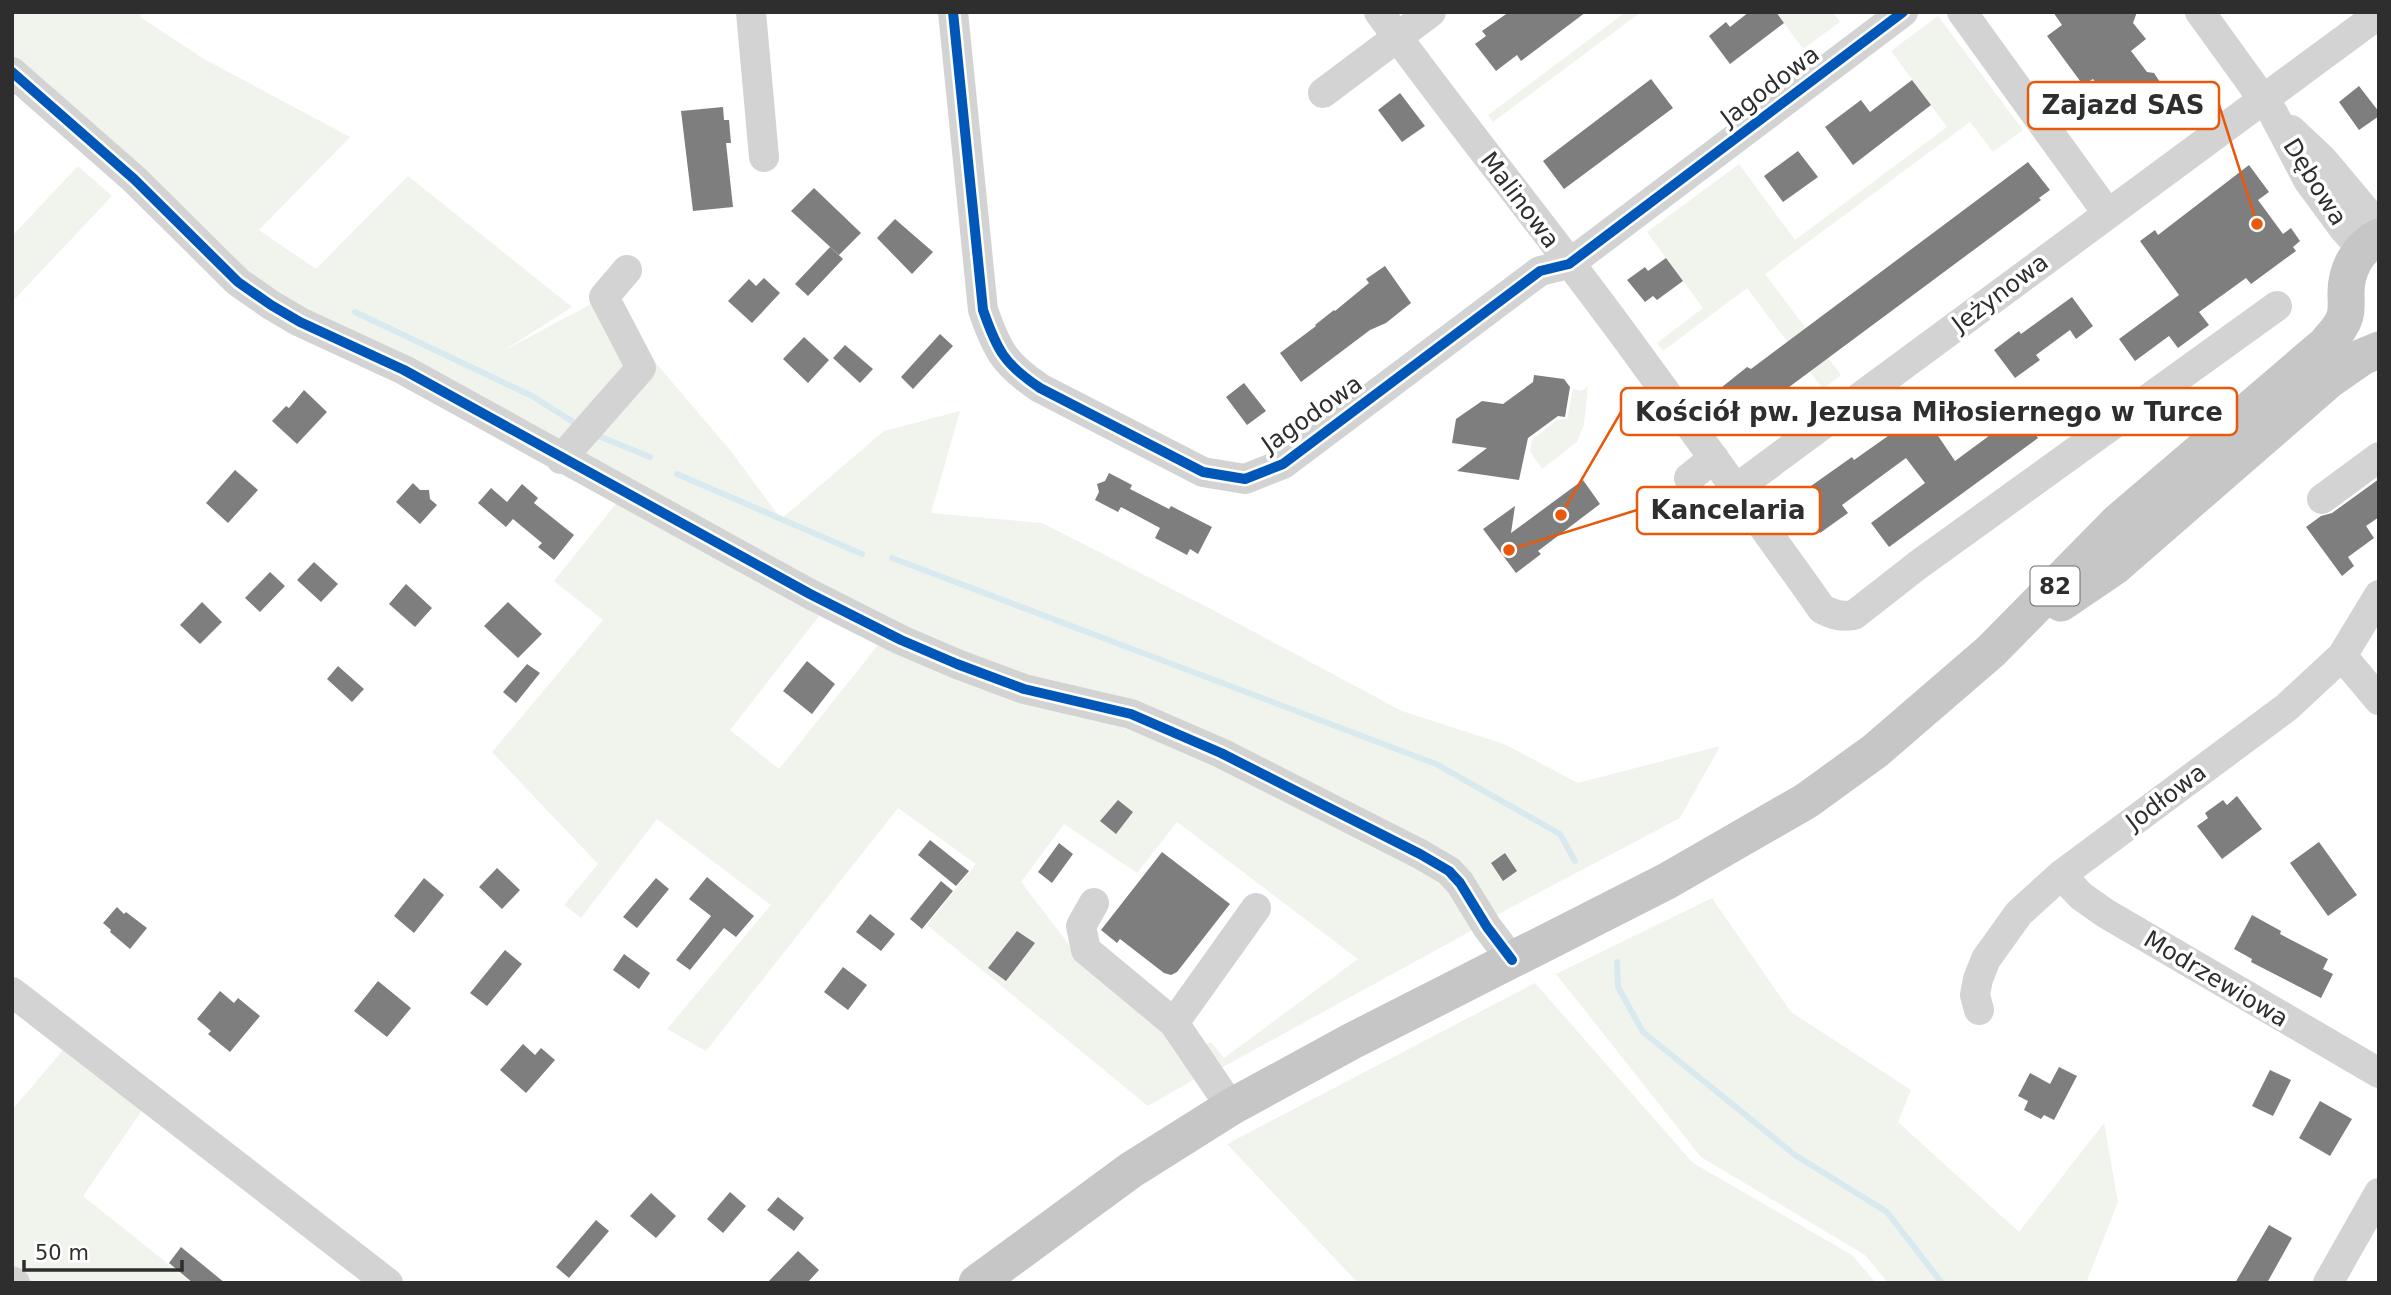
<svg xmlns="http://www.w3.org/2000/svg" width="2391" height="1295" viewBox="0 0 2391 1295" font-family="'DejaVu Sans',sans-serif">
<rect width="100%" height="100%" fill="#fff"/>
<!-- green -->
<path fill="#f1f4ec" d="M12,12H141L140,17L204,59L350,137L259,230L316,269L408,176L572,307L505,350L604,297L643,348L730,450L781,519L884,431L960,411L931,513L1042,523L1209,608L1402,711L1504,744L1578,783L1720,746L1680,818L1493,917L1450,861L1011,674L826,590L327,323L250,279L12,63Z
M1626,12H1641L1493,122L1488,115Z
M1776,12H1833L1840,22L1803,49Z
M1938,16L2023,130L1993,152L1970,122L1765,274L1841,375L1823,389L1747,288L1663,351L1657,343L1703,308L1647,232L1739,164L1795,240L1947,127L1891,51Z
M78,166L112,196L12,302V236Z
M1588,386L1584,424L1577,442L1542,469L1530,451L1532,440L1557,420L1567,419L1573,389L1582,391Z
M2175,388L2187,403L2152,430L2140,414Z
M619,500L819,616L730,730L779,769L878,645L990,688L1105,720L1199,758L1422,869L1442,883L1480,926L1221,1068L1200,1047L1211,1042L1224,1058L1358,959L1177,822L1137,873L1064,824L1021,882L1080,959L1170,1029L1200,1076L1148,1106L927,925L976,864L898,808L706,1051L667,1029L771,905L657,819L581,918L564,905L598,864L492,752L603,620L554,581Z
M1712,898L1791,1012L1911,1090L1898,1122L2019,1232L2104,1123L2118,1202L2086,1283H1888L1865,1255L1701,1157L1556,974Z
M1535,983L1693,1163L1852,1255L1876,1283H1358L1227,1144Z
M69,1043L147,1103L83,1196L192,1283H28L12,1271V1110Z"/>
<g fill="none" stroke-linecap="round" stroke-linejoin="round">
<!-- stream -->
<path stroke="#d9e9f0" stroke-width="6" d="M355,312L532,396L578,425
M596,435L650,457
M677,474L862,554
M892,558L1436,764L1560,834L1575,861
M1617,962L1618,987L1643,1032L1795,1155L1887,1212L1942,1283"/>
</g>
<!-- building -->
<path fill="#7e7e7e" d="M1509,12H1586L1521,61L1517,55L1496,71L1475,44L1486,36L1482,31Z
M1749,12H1776L1784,23L1730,64L1709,36L1726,22L1730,27Z
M2053,12H2137L2133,23L2146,39L2131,51L2147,72L2154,73L2160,82L2158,89L2172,107L2144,128L2138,119L2134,122L2124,108L2119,112L2093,79L2083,85L2047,36L2062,25Z
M1651,79L1673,108L1564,189L1543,161Z
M1912,80L1931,105L1853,165L1825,127L1861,100L1870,112Z
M2359,86L2379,112V116L2359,130L2339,102Z
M1400,93L1425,126L1402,142L1378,110Z
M723,107L724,120H729L731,143H726L733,207L693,211L681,111Z
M1798,151L1818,177L1783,202L1764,176Z
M2028,162L2050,190L2039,198L2041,200L1773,399L1771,396L1734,424L1712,395L1747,367L1751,369Z
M2249,165L2269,192L2258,200L2283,234L2291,228L2300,241L2293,247L2296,251L2251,284L2246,278L2199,312L2209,325L2178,348L2169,336L2135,361L2119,339L2179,295L2140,241L2155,230L2158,235Z
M814,188L861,233L839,255L791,211Z
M895,219L933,252L912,274L877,238Z
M830,247L843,259L808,296L795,284Z
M1666,258L1683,281L1657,300L1653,296L1645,302L1627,280L1645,267L1648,271Z
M1385,266L1411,303L1386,323L1370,330L1301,382L1280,353L1316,326L1315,325L1334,310L1335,311L1369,283L1366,279Z
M764,278L780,293L752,323L728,301L749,279L756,286Z
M2072,297L2093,326L2076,339L2070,330L2036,355L2040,360L2015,378L1994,350L2019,331L2021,334Z
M940,334L953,346L913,389L901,377Z
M804,337L829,360L808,383L783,359Z
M845,345L873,369L860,383L833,358Z
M1534,375L1564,379L1570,387L1565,417L1558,416L1528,438L1519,480L1457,471L1487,448L1452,443L1456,419L1482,401L1503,404L1533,382Z
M1244,383L1266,411L1247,425L1226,397Z
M304,390L327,412L297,444L272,421L286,406L289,408Z
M1922,412L1955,461L2020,413L2038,438L1889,547L1871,523L1925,483L1906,458L1842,505L1848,513L1820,533L1812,523L1803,530L1782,502L1798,490L1801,493L1852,457L1854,460Z
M235,470L258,490L228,523L206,503Z
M1109,473L1132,485L1130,489L1169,509L1171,506L1212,527L1198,554L1190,549L1187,555L1155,538L1160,528L1121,507L1118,512L1095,500L1099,492L1097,484L1105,481Z
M2379,479V517L2366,526L2374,538L2348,557L2354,566L2342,576L2306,527L2321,516L2332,513Z
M1583,480L1600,504L1538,551L1541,554L1516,573L1483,529L1515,506L1511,533Z
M413,483L420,490H429L430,499L437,505L420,524L396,502Z
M522,484L538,498L534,503L574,535L554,560L538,547L542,543L513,519L506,527L478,503L491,488L507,502Z
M314,562L338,584L321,602L297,580Z
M270,572L285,586L260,612L245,598Z
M406,584L432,608L415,627L389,604Z
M202,602L222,622L200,644L180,625Z
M508,602L542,634L518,658L484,626Z
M807,661L835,684L812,714L783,691Z
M527,664L540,673L516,703L503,692Z
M338,666L364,689L352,702L327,679Z
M2237,796L2262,829L2222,859L2197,826L2208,818L2205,813L2223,800L2227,805Z
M1118,800L1133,812L1116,834L1100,821Z
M930,840L969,871L956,886L918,855Z
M2319,842L2357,895L2328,916L2290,863Z
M1059,843L1073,854L1052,883L1038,872Z
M1162,852L1230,904L1177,972L1171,975L1164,973L1120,939L1117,943L1101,930Z
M1505,853L1517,871L1503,881L1491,863Z
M497,868L520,890L502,909L479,887Z
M707,877L754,916L736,937L724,928L690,970L676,960L711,916L689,899Z
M424,878L444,895L414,933L394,916Z
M656,878L669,889L637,928L623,917Z
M941,881L953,891L922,929L910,919Z
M117,907L124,914L126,912L147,928L130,949L110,932L111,930L103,923Z
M870,914L895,934L881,951L856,932Z
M2252,915L2281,931L2280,934L2328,959L2323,969L2333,974L2321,998L2251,962L2252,959L2234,949Z
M1017,931L1035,943L1006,981L988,968Z
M505,950L522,964L487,1006L470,993Z
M624,954L650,973L639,989L613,970Z
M843,967L867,985L848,1010L824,992Z
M378,981L411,1008L387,1037L354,1011Z
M220,991L234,1003L238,998L260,1016L230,1052L208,1034L211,1031L197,1019Z
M523,1044L535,1055L541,1048L555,1060L526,1093L500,1070Z
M2059,1067L2077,1076L2054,1120L2044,1115L2041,1119L2024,1110L2028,1101L2018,1096L2030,1073L2050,1084Z
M2270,1070L2291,1080L2273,1116L2252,1106Z
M2320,1101L2352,1119L2330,1156L2299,1138Z
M730,1192L746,1206L723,1233L707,1219Z
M651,1193L676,1216L656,1238L630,1216Z
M778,1197L804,1218L794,1231L767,1210Z
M596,1220L609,1231L569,1278L556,1267Z
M2269,1225L2292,1238L2267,1283H2235Z
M181,1247L225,1283H193L169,1263Z
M798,1251L819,1270L807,1283H767Z"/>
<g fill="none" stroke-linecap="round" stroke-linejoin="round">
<!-- minor -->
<path stroke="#d3d3d3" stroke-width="30" d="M751,12L764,157
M953,12L983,310C997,350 1004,364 1040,388L1203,472L1245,479L1283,464L1540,271L1569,264L1903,12
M1379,12C1460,124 1548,231 1629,342C1694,431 1759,520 1822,609C1834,615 1841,617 1854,615L1918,565L2277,306
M1962,12L2108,214
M2200,12L2273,113L2308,180L2344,229L2361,248
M12,72L134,179L238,282L271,305L300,322L404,370L810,594L901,640L957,664L1024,689L1131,714L1221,753L1420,854L1449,871L1460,883L1487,927L1512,960
M1323,93L1431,12
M2291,130L2322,159L2379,227
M561,459L641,368L604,297L627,270
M1689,478L1714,458
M1737,488L2379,14
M2322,499L2379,457
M2342,656L2379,700
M2061,875L2081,896L2105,913L2379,1073
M1094,903L1081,926L1086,950L1174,1023
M12,992L388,1283
M1979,1010L1975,995L1978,979L1986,959L2019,913L2061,875L2287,707L2342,656L2379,595
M1231,1107L1174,1023L1256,908
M12,1281L15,1283
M2328,1283L2379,1193"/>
<!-- major -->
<path stroke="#c6c6c6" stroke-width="37" d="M2061,603L2114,567L2329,380L2362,357L2379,350
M977,1283L1131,1170L1231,1107L1352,1041L1667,881L1806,801L1875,751L1991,651L2119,521L2326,344C2333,335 2342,327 2345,316C2347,308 2346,301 2346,293C2346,269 2358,248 2379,237"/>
<!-- cycleway casing -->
<g stroke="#fff" stroke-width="15">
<path id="cycleway" d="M953,12L983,310C997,350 1004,364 1040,388L1203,472L1245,479L1283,464L1540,271L1569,264L1903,12
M12,72L134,179L238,282L271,305L300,322L404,370L810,594L901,640L957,664L1024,689L1131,714L1221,753L1420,854L1449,871L1460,883L1487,927L1512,960"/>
</g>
<!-- cycleway -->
<use href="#cycleway" stroke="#0057b8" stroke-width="10"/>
</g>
<g text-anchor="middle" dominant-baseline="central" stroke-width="7" stroke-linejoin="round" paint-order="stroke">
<!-- shield labels -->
<rect fill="#fff" stroke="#6d6d6d" stroke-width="2" x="2030.5" y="566.5" width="49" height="39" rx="5"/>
<g font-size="23" font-weight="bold" fill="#2e2e2e">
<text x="2055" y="586">82</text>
</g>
<!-- street labels -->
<g font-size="24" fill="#2e2e2e" stroke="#fff">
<text transform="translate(1770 86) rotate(-37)">Jagodowa</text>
<text transform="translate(2315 182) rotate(58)">Dębowa</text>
<text transform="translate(1520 200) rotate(53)">Malinowa</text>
<text transform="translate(2000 293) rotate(-37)">Jeżynowa</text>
<text transform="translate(1312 414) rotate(-35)">Jagodowa</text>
<text transform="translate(2166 797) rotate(-37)">Jodłowa</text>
<text transform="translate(2216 979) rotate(31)">Modrzewiowa</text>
</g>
</g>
<!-- callouts -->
<path fill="none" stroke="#e8590c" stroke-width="2.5" d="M2257 224L2219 105M1561 515L1621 412M1509 550L1637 510"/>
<g fill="#e8590c" stroke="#fff" stroke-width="2.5">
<circle cx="2257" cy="224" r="7"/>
<circle cx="1561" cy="515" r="7"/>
<circle cx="1509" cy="550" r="7"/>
</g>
<g fill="#fff" stroke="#e8590c" stroke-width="2.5">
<rect x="2028" y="82" width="191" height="47" rx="7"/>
<rect x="1621" y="388" width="616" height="47" rx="7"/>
<rect x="1637" y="487" width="183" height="47" rx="7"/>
</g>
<g font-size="26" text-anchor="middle" font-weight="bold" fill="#2e2e2e">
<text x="2123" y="114">Zajazd SAS</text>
<text x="1929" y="421">Kościół pw. Jezusa Miłosiernego w Turce</text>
<text x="1728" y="519">Kancelaria</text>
</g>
<!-- border -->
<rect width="2391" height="1295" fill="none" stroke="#2e2e2e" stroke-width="28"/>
<!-- scale -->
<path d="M24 1260v10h158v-10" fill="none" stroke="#2e2e2e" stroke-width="3.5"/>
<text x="35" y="1260" font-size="21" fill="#2e2e2e" stroke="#ffffff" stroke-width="5" paint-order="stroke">50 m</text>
</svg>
